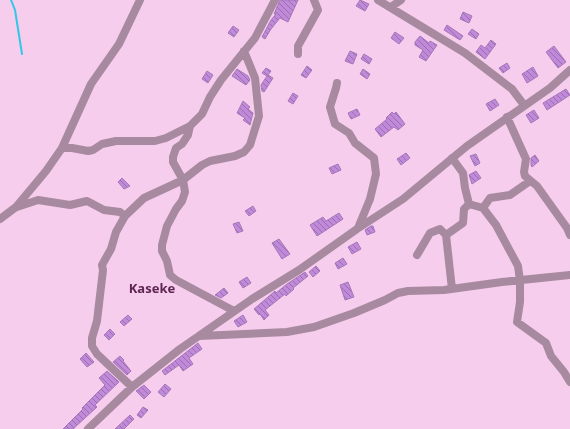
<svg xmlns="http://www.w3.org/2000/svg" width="570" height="429" viewBox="0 0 570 429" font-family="'Noto Sans',sans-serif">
<defs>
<pattern id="building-back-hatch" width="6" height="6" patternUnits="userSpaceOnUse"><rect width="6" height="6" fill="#c089d9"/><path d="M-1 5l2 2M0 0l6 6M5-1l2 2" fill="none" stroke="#9c6eaf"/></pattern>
</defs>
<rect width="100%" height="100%" fill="#f7cded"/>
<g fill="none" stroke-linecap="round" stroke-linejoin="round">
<!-- stream -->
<path stroke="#30c8e6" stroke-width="2" d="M11,0L15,10L22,54"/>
</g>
<!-- building -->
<path fill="url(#building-back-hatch)" stroke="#a478b8" d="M280,0H298L288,22L280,18L271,29L265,39L262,37L271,20L276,14H274Z
M360,0L369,4L365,11L356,6Z
M463,12L472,16L469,23L460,19Z
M447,25L463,36L460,40L444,30Z
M233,26L239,30L234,37L228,33Z
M472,29L479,34L476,39L468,34Z
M395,32L404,38L399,44L391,38Z
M420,36L429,43L430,41L437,45L426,61L419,57L423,50L415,45V42Z
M491,40L496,44L485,59L476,52L481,45L485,48Z
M554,46L566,62L558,68L546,52Z
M350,51L357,54L353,64L345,61Z
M364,54L372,59L369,64L361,59Z
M507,63L510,68L503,73L499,68Z
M307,66L312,70L306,78L301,75Z
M533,67L538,76L527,83L522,74Z
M266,68L271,71L268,75L273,78L264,92L262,91L261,85L267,76L262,73Z
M237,69L248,76L250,80L246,85L232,76Z
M363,69L370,74L367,79L360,74Z
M207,71L213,75L208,83L202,79Z
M566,89L570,95L547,110L543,103Z
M293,93L298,96L293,104L288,101Z
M495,99L499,105L490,111L486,104Z
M243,101L250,107L248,109L253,113L250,125L243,120L245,118L237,113Z
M357,109L360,115L351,119L348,113Z
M534,110L539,118L531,123L526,115Z
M392,112L394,114L396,112L405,124L398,130L394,127L381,137L375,129L387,119L386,118Z
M406,153L410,158L401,165L397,159Z
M476,154L480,163L475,166L470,156Z
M535,155L539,161L532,167L531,165V158Z
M338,164L341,170L332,174L329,168Z
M476,171L481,178L472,184L469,175Z
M122,178L130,186L124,189L118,182Z
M253,206L256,211L249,216L245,211Z
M339,213L343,219L317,236L310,225L323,217L326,221Z
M239,222L243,231L237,233L233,224Z
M371,226H373L375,232L367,235L365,230Z
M279,239L290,254L282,259L272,243Z
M357,242L361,249L352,254L348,247Z
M343,258L347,264L338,269L335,263Z
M316,266L320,271L313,277L309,272Z
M305,272L308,276L293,288L294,289L286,296L285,294L265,310L269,315L264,320L260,314L259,315L254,309L275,291L276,293L287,284Z
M247,277L251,283L243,288L239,282Z
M348,282L354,297L345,300L340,285Z
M224,288L228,293L221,298L215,295Z
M128,315L132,319L124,326L120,322Z
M243,315L247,322L238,327L234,321Z
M110,329L115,334L109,340L104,335Z
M198,343L202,349L189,358L193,364L183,371L179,365L165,375L162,371Z
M86,353L94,362L87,367L80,359Z
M120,356L124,360L123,361L131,371L127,375L113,362Z
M107,371L119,382L95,405L97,407L73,429H63L83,409L82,408L105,385L99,378Z
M165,384L171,389L164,397L158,392Z
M144,385L151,392L144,399L136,391Z
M143,407L148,410L141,418L137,415Z
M130,415L134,419L124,429H115Z"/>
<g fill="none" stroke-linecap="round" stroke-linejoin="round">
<!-- minor -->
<path stroke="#a88aa0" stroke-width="8" d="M378,0L465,53L512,89L524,105
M391,7L401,0
M298,54V46L318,10L314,0
M337,83L336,88L330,107L335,124L349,133L355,143L374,158L376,174L370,199L358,228
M507,117L526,159L524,172L525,176L537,186L567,228L570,235
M190,126L188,135L182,144L176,148L173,157V162L183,180L185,192L182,201L176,209L167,226L162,245V251L167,261L170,275L176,280L234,311
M62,148H72L88,151L93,150L102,144L116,141H155L166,138L190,126L202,114L210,97L221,80L255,38L275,0
M452,158L463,173L465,188L469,204L483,208L496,225L518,266L520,281V302L517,322L546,343L551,356L564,372L570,382
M17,207L38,200L70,205L87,201L104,210L120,212L125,216
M483,208L490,198L510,195L530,181
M0,219L16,207L46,171L62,148L91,84L119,44L140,0
M446,235L463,223L464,209L469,204
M417,255L430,233L440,229L446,235L452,289
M199,336L287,332L314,327L354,313L385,300L398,293L408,291L444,290L502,282L570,275
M132,387L97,354L92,346V338L97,321L103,270L102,265L111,249L116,232L125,216L144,198L183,180L202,165L210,161L235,156L244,152L250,145L259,116L255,78L244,51
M88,429L132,387L180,349L252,299L299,270L357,229L403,199L467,146L550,88L570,70"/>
</g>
<g text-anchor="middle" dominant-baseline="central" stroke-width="3" stroke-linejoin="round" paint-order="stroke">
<!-- neighbourhood labels -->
<g font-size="13" font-weight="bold" fill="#5e2553" stroke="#f7cded">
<text x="152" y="288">Kaseke</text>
</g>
</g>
</svg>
